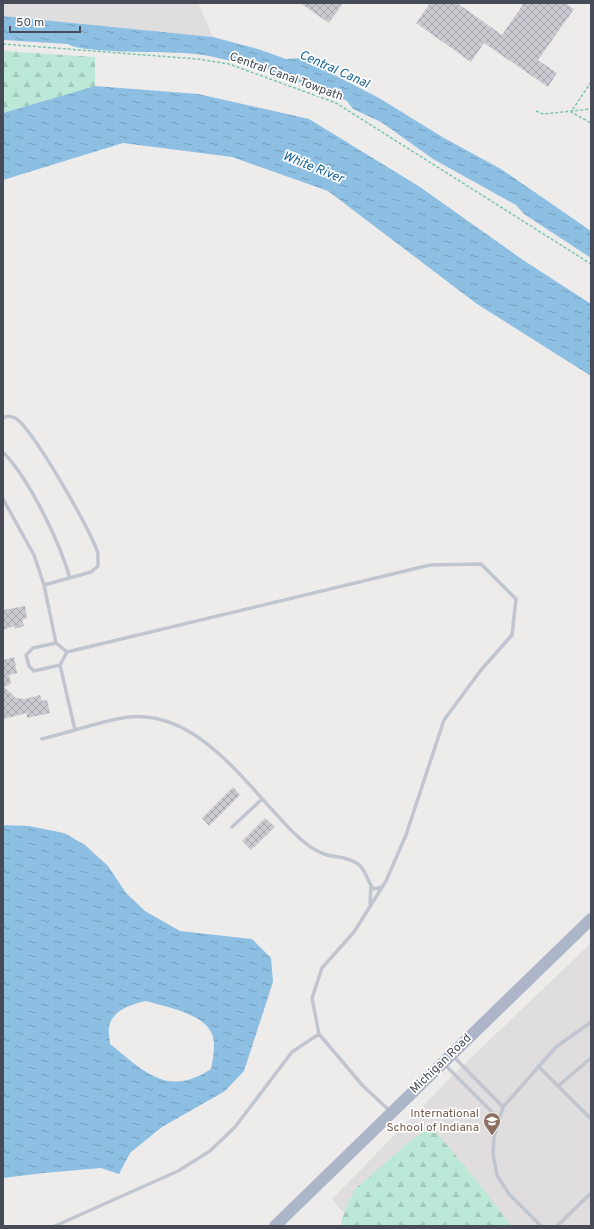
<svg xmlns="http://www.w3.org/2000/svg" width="594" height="1229" viewBox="0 0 594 1229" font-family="Overpass,sans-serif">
<defs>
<pattern id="forest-firs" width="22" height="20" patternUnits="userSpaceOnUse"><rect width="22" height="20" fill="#bce9d7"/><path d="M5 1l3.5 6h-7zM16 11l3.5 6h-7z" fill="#a3c9bb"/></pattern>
<pattern id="water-ripples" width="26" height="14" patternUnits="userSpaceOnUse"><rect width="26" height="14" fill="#8dbfe3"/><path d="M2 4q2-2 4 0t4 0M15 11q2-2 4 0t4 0" fill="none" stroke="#759dbb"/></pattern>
<pattern id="building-cross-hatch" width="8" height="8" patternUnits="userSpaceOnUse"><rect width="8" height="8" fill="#cacad0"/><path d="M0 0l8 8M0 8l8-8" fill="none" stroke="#a6a6ac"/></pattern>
</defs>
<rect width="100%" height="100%" fill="#eeeceb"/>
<!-- education -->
<path fill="#dfdddd" d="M3,3H198L213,37L3,16Z
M591,943V1226H355L332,1199L454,1074Z"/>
<!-- forest -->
<path fill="url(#forest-firs)" d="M3,51L95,57V86L3,113Z
M432,1127L484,1190L511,1226H342L341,1221L354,1190L415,1137Z"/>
<!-- water -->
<path fill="url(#water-ripples)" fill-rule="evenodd" d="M3,16L213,37L258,49L286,59L302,58L379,98L444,138L501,169L591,231V258L524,214L516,205L433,159L381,122L353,109L347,101L321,88L280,77L270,72L265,66L257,68C237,63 216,56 195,54C170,51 83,54 68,44L3,40Z
M95,86L198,94L309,119L420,187L523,260L591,304V376L477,304L328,191L232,157L123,143L3,180V113Z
M3,825L29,826L64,833L85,845L108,866L126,893L145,911L180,931L252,939L271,958L273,982L244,1071L225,1091L162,1127L130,1153L119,1174L101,1168L44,1173L3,1178ZM146,1001C166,1007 203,1013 212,1034C216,1044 213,1059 211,1069C167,1098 144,1071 110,1044C110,1039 108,1032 109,1027C112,1010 132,1004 146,1001Z"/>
<!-- building -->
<path fill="url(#building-cross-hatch)" d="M300,3H343L329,23Z
M430,3H457L502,35L524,3H565L574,9L538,60L557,73L548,87L484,43L471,62L416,23Z
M25,606L27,618L22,620L24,626L15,629L14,626L3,630V610Z
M14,657L17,673L9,675L11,684L4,687L16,698L25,699L40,695L42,701L47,700L50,713L27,718V713L3,719V660Z
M233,787L240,795L209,826L202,818Z
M265,818L275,827L251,850L242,841Z"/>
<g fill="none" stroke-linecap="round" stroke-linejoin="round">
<!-- path -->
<path stroke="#78c4ae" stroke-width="1.5" stroke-dasharray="3 2" stroke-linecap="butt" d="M3,44L197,59L229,64L336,103L591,264
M591,82L571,112L591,123
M536,111L543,114L591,109"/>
<!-- service -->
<path stroke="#c0c5d0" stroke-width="3.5" d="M3,418C6,416 11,416 15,418C31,426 94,535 98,554C98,558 98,562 98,566L91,572L44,585
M3,452C30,480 59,541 70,578
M3,499L34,555L44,585L56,643L67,652L430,565L481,564L516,599L512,635L481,670L444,720L406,835L386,881L354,932L322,968L312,998L319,1034L363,1086L390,1111
M56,643L33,648L26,655L29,666L34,671L60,665
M67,652L60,665L75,730C93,725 111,719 129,717C200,710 249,789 294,833C302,841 313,850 324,854C336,858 347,856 358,864C367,870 367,883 374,889L382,887
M42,739L75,730
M232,827L261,800
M370,903L371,887
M453,1056L503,1107
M444,1064L499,1119
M538,1066L591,1119
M558,1086L591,1058
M55,1226L178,1171L210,1151L235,1127L292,1052L319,1034
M541,1226L509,1194L497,1175L493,1154L494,1137L503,1107L556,1047L591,1022
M557,1226L591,1193"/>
<!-- primary -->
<path stroke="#adb5c9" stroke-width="12" d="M275,1226L591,919"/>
</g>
<!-- icons -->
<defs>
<g id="school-pin" transform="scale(0.9)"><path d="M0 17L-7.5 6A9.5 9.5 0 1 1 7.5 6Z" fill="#8d6e63" stroke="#fff"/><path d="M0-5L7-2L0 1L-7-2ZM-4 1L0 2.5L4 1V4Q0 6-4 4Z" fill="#fff"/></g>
</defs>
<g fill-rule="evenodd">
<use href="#school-pin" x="492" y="1121"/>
</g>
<g text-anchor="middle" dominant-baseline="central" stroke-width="3.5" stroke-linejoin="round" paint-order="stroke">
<!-- street labels -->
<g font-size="12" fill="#464b57" stroke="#fff">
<text transform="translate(286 77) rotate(20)">Central Canal Towpath</text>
<text transform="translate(441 1064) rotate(-44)">Michigan Road</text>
</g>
<!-- education labels -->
<g font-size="12" fill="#785e54" stroke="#fff" text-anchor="end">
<text x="479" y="1114">International<tspan x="479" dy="14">School of Indiana</tspan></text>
</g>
<!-- water labels -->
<g font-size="13" font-style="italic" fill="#186397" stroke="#fff">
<text transform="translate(334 70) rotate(24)">Central Canal</text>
<text transform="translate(313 168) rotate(22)">White River</text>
</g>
</g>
<!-- border -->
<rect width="594" height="1229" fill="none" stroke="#464b57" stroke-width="8"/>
<!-- scale -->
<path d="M10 26v6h70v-6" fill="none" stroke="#464b57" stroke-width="2"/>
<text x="16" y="26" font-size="12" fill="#464b57" stroke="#ffffff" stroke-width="3" paint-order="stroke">50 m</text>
</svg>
